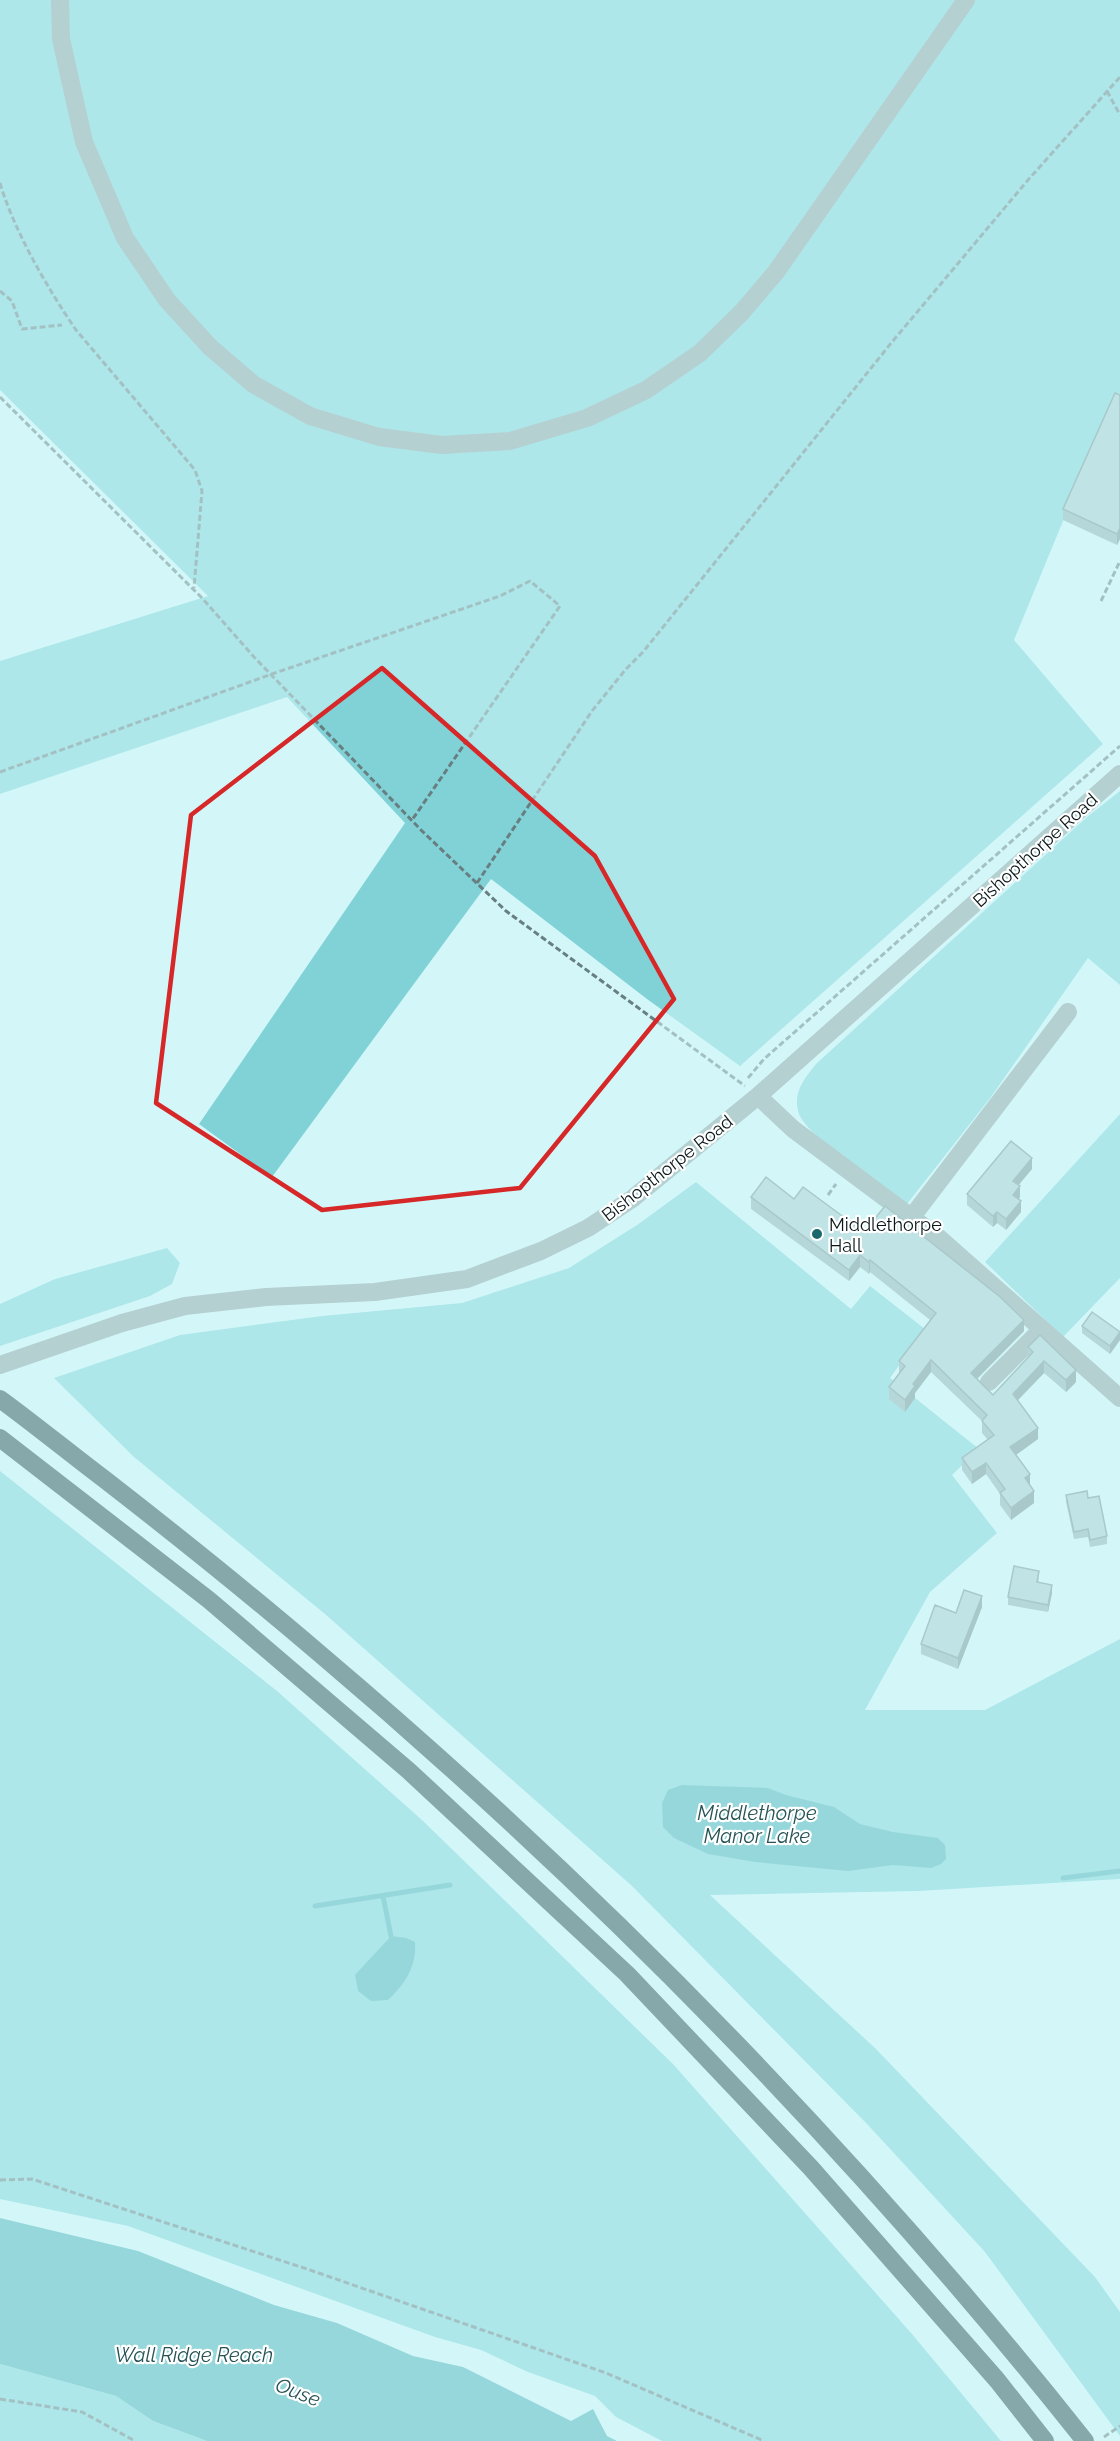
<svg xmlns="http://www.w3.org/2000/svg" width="1120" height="2441" viewBox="0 0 1120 2441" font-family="Raleway,sans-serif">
<rect width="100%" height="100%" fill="#d3f7f9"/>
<!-- green -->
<path fill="#80d2d7" d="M0,0H1120V396L1115,395L1014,640L1103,744L740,1066L647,999L491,879L272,1177L199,1124L405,823L287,697L0,794V661L208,596L0,390Z
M1120,791V985L1088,958L991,1097L907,1204C884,1187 808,1138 799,1114C792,1093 804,1079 816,1064L1087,817Z
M1120,1114V1278L1063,1337L985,1262Z
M696,1182L851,1309L870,1286L925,1329L890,1378L979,1449L952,1475L997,1533L930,1592L865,1710H985L1120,1639V1879L919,1891L710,1895L876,2049L1095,2277L1120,2312V2436L985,2252L868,2125L632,1886L325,1614L134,1457L54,1378L180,1335L322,1316L462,1303L569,1268L637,1225Z
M167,1248L180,1263L172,1284L150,1296L0,1346V1304L55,1279Z
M0,1471L277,1691L422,1820L673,2064L912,2334L1001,2441H662L616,2417L595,2396L528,2372L481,2350L435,2337L128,2226L0,2199Z
M0,2364L116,2396L153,2421L207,2441H0Z"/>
<!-- water -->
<path fill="#4db0b6" d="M682,1785L768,1788L786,1795L834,1807L860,1824L893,1832L938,1838L945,1845L946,1859L941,1864L931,1868L893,1865L848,1871L755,1862L708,1854L674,1838L663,1827L662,1803L668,1790Z
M391,1936L406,1938L415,1942C417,1966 405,1984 388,2000L371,2001L358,1991L355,1975Z
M0,2218L138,2251L274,2305L337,2323L413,2356L463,2367L571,2421L593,2409L607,2436L617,2441H207L153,2421L116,2396L0,2364Z"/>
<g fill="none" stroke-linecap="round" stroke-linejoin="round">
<!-- stream -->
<path stroke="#4db0b6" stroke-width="5" d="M1063,1878L1120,1871
M383,1896L391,1936
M315,1906L450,1885"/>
<!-- path -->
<path stroke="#687f81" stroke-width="3" stroke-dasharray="6 3" stroke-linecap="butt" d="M1107,91L1120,115
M0,183C14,231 48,289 76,330L195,470L202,491L194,588
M0,291L12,301L22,329L62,325
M0,397L202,598L254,657L422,831L506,911L745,1086
M1101,601L1120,561
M0,772L272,674L500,596L530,581L560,606L412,820
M477,883L592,711L626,669L643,652L892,342L1028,180L1120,77
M748,1078L764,1059L1120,746
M828,1195L836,1184
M0,2180L32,2179L310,2270L606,2373L764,2441
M0,2399L82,2412L135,2441
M1104,2437L1120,2426"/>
<!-- minor -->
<path stroke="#919fa0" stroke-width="18" d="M60,0L61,39L84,142L125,238L167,300L210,347L253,384L310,416L379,437L442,445L510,441L587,418L646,390L700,353L742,312L776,272L966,0
M758,1096L793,1129L939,1238L1120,1398
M911,1218L1068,1012
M0,1365L122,1323L185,1306L266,1297L375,1292L467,1279L541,1251L588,1228L632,1199L758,1096L1120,774
M989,1382L1041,1330"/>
<!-- highway -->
<path stroke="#29484a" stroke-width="18" d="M0,1399C37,1426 72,1455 108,1482C180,1538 251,1595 320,1654C600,1891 857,2154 1085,2441
M0,1438L209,1600L409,1771L627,1974L811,2168L997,2380L1045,2441"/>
</g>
<!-- wall -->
<path fill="#91afb1" d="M1120,395V539L1117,545L1063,520V509Z
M1032,1169L1018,1185L1020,1197L1019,1199L1021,1212L1006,1230L997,1223L993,1227L967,1205V1194Z
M751,1197L794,1199L864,1232L1024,1331L977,1379L993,1395L1028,1358V1347L1076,1382L1066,1392L1044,1373L1018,1400L1038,1439L1016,1455L1030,1485L1034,1503L1011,1520L1000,1505V1494L986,1474L972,1484L962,1470V1458L988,1440L982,1433V1421L931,1372L915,1393V1398L905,1412L889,1399V1387L900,1374L899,1373V1361L930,1320L870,1272L869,1274L860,1267L849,1281L751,1209Z
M1082,1326L1120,1332V1340L1110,1354L1082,1333Z
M1066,1495L1088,1498L1107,1536V1544L1090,1547L1088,1537L1074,1539L1066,1502Z
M1039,1578L1038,1583L1052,1593L1048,1612L1008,1605V1597Z
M982,1607L958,1669L921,1654V1644L956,1613Z"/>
<!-- shaded-wall -->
<path fill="#768f90" d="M1120,528V539L1117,545V534Z
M1032,1158V1169L1013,1192V1181Z
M1020,1186V1197L1013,1205V1195Z
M1021,1201V1212L1006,1230V1219Z
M997,1212V1223L993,1227V1216Z
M860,1255V1267L849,1281V1270Z
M870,1260V1272L869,1274V1262Z
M1024,1320V1331L971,1385V1373Z
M1120,1333V1340L1110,1354V1346Z
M931,1360V1372L915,1393V1398L905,1412V1400L913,1384Z
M1044,1361V1373L1013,1405V1394Z
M1076,1370V1382L1066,1392V1380Z
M1038,1428V1439L1010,1459V1447Z
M986,1463V1474L972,1484V1472Z
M1030,1474V1486L1025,1478Z
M1034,1491V1503L1011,1520V1508Z
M1052,1585V1593L1048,1612V1605Z
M982,1596V1607L958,1669V1658Z"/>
<!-- building -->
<path fill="#a9ccce" stroke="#768f90" stroke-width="1.5" d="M1115,393L1120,395V528L1117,534L1063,509Z
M1011,1141L1032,1158L1013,1181L1020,1186L1013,1195L1021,1201L1006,1219L997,1212L993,1216L967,1194Z
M766,1177L794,1199L803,1187L864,1232L885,1206L999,1296L1024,1320L971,1373L993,1395L1033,1352L1028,1347L1040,1335L1076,1370L1066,1380L1044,1361L1013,1394L1038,1428L1010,1447L1030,1474L1025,1478L1034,1491L1011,1508L1000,1493L1005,1489L986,1463L972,1472L962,1458L994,1435L982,1421L987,1415L931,1360L913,1384L915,1386L905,1400L889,1387L905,1366L899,1361L936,1313L870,1260L869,1262L860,1255L849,1270L751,1197Z
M1092,1312L1120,1332L1110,1346L1082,1326Z
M1087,1491L1088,1498L1099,1496L1107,1536L1090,1540L1088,1529L1074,1532L1066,1495Z
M1014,1566L1039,1571L1037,1582L1052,1585L1048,1605L1008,1597Z
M964,1590L982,1596L958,1658L921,1644L935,1605L956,1613Z"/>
<!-- marked area -->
<path d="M0 0H1120V2441H0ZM382,668L595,856L674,999L520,1188L322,1210L156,1103L191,815Z" fill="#d3f7f9" fill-opacity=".55" fill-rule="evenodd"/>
<path fill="none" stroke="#d62828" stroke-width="4.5" stroke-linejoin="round" d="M382,668L595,856L674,999L520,1188L322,1210L156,1103L191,815Z"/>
<!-- markers -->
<circle fill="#1a676c" stroke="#fff" stroke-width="2" cx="817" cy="1234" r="6"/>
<g text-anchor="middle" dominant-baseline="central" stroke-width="4.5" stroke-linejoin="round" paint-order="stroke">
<!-- street labels -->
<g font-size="18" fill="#0a1718" stroke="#fff">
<text transform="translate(1035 850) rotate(-42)">Bishopthorpe Road</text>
<text transform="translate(667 1168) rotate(-38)">Bishopthorpe Road</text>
</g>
<!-- poi labels -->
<g font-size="18" fill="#0a1718" stroke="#fff" text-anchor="start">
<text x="829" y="1224">Middlethorpe<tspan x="829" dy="21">Hall</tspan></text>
</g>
<!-- water labels -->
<g font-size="20" font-style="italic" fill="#275356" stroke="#fff">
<text x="757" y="1813">Middlethorpe<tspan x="757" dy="23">Manor Lake</tspan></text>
<text x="194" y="2355">Wall Ridge Reach</text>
<text transform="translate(298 2392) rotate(21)">Ouse</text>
</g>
</g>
</svg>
